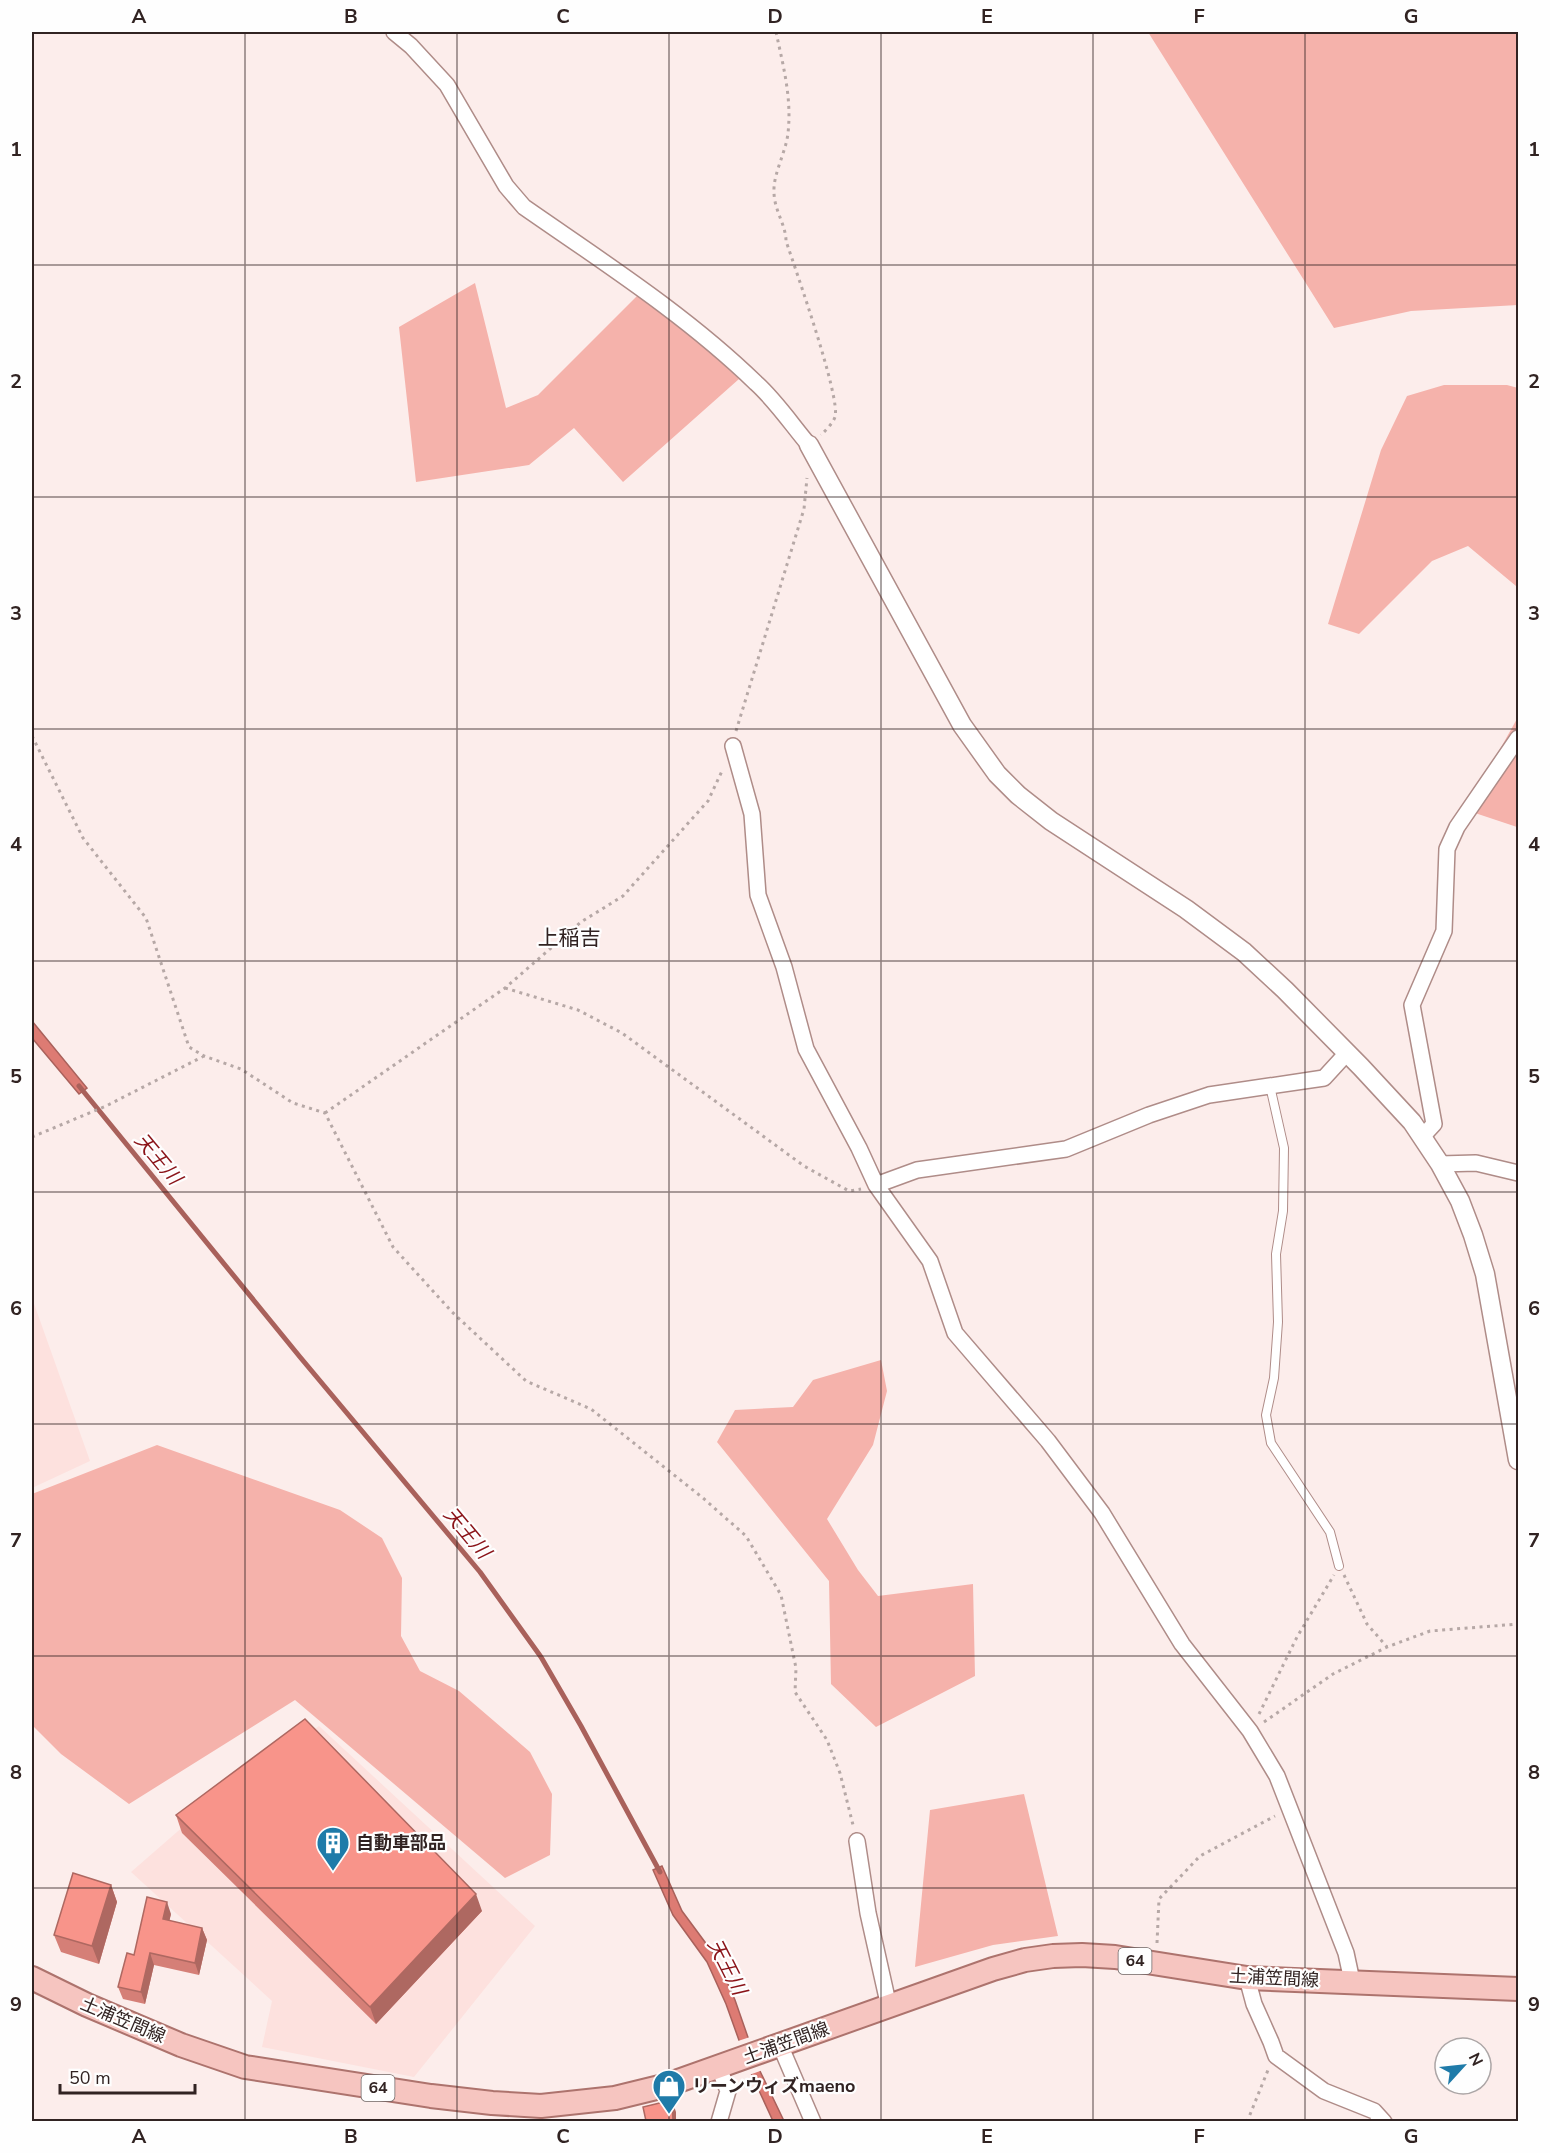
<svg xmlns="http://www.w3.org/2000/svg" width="1550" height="2153" viewBox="0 0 1550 2153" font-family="'Nunito Sans','Noto Sans JP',sans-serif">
<rect width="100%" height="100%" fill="#fcedeb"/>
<!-- built -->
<path fill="#fde1de" d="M32,1298L90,1461L32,1488Z
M319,1726L535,1926L414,2077L262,2047L272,2001L131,1872L231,1785Z"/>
<!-- green -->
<path fill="#f5b2ab" d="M1148,32H1518V305L1411,311L1334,328Z
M475,283L506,408L538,395L639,294L684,327L739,379L623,482L574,428L529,465L416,482L399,327Z
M1444,385H1507L1518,388V584L1516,586L1468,546L1432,561L1359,634L1328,624L1381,450L1407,396Z
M1518,717V826L1517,827L1466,810Z
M881,1360L887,1391L873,1445L827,1519L858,1570L878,1596L973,1584L975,1676L876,1727L831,1684L829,1581L717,1442L735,1410L793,1407L813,1380Z
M157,1445L340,1510L382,1538L402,1578L401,1636L420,1671L459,1691L530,1752L552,1794L550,1855L505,1878L295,1700L129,1804L61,1754L32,1725V1494Z
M1024,1794L1058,1936L993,1945L915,1967L930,1810Z"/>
<!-- water -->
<path fill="#dd7b73" stroke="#a9615b" stroke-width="1.5" d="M32,1021L87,1088L79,1094L32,1038Z
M662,1866L682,1911L716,1957L735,2000L759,2069L784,2121H773L750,2071L726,2004L707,1962L673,1915L653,1870Z"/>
<!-- pier -->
<path fill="#fcedeb" d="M750,2037L763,2070L749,2075L735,2042Z"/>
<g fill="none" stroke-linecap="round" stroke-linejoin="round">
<!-- stream -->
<path stroke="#a9615b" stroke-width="5" d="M79,1086L300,1357L480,1572L541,1657L581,1726L660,1872"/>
<!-- service casing -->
<g stroke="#af8c88" stroke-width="10">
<path id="service" d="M1270,1086L1284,1148L1283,1211L1276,1254L1278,1322L1274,1378L1266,1415L1271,1443L1330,1532L1339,1566"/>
</g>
<!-- minor casing -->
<g stroke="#af8c88" stroke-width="18">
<path id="minor" d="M394,32L411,46L447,85L506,186L524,207C603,262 686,315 756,383C776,401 792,425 809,445
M733,746L752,814L758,895L784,967L806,1049L859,1148L876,1185L930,1261L955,1333L1048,1441L1102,1513L1182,1644L1250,1731L1277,1776L1346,1953L1352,1981
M1422,1137L1434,1124L1412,1005L1444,931L1447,849L1457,827L1518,738
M1440,1164L1476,1163L1518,1173
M876,1185L917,1170L1066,1149L1149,1115L1209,1095L1324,1078L1346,1054
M857,1841L868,1913L889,2007
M1247,1978L1254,2004L1271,2042L1276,2056L1324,2091L1374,2111L1384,2122
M780,2045L813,2122
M719,2122L728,2091L719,2068"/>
</g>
<!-- tertiary casing -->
<g stroke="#af8c88" stroke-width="21">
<path id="tertiary" d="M809,445L962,725L997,774L1018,795L1051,821L1186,909L1244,952L1285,990L1361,1067L1412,1122L1440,1164L1460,1201L1473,1235L1485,1274L1518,1460"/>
</g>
<!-- primary casing -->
<g stroke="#ad736d" stroke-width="26">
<path id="primary" d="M32,1978L87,2005L181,2045L245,2067L431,2096L492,2103L541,2106L615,2098L664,2086L993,1969L1025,1960L1053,1956L1082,1955L1115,1957L1247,1978L1518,1989"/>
</g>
<!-- path -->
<path stroke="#b6a8a6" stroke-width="3" stroke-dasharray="3 4.5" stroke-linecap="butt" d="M776,32C783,65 792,98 788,133C786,152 773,174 774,192C774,210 786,225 786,241C795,268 841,398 835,417C833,423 826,430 821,435
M736,731L804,509L807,478
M32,736L83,838L146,918L189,1047L204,1056L241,1069L293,1103L325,1113L393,1247L452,1312L526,1381L591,1409L703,1498L746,1536L781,1595L796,1668L795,1692L827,1740L840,1773L853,1825
M505,988L578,1010L622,1033L804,1166L849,1191L861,1189
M325,1113L505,988L581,922L623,896L708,801L722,771
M32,1137L106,1106L204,1056
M1344,1575L1367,1624L1387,1647
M1259,1714L1297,1637L1334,1575
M1264,1722L1333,1674L1387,1647L1430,1631L1518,1624
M1157,1943L1159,1899L1200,1856L1275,1816
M1247,2122L1268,2070"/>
<!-- service -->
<use href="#service" stroke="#fff" stroke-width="8"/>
<!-- minor -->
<use href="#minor" stroke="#fff" stroke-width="15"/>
<!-- tertiary -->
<use href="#tertiary" stroke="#fff" stroke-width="18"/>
<!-- primary -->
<use href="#primary" stroke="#f6c5c0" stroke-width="22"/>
</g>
<!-- wall -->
<path fill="#d57f77" d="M176,1815L482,1911L376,2024L182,1833Z
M111,1885L117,1902L99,1964L61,1952L54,1935Z
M171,1914L169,1921L202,1928L207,1940L199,1975L154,1965L145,2004L123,1999L118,1987L134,1955Z"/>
<!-- shaded-wall -->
<path fill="#ae6861" d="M111,1885L117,1902L99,1964L92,1946Z
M476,1894L482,1911L376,2024L370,2007Z
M167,1902L171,1914L167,1931L163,1919Z
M202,1928L207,1940L199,1975L195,1963Z
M150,1953L154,1965L145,2004L141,1992Z
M672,2100L676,2112V2121H673Z"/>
<!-- building -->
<path fill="#f8948a" stroke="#ae6861" stroke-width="1.5" d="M305,1719L476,1894L370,2007L176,1815Z
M73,1873L111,1885L92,1946L54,1935Z
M147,1897L167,1902L163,1919L202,1928L195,1963L150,1953L141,1992L118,1987L127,1953L134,1955Z
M672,2100L673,2121H646L643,2107Z"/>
<!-- grid -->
<path fill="none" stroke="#312322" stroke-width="1.5" stroke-opacity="0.55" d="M245,32V2122M457,32V2122M669,32V2122M881,32V2122M1093,32V2122M1305,32V2122M32,265H1518M32,497H1518M32,729H1518M32,961H1518M32,1192H1518M32,1424H1518M32,1656H1518M32,1888H1518"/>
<!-- icons -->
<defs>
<g id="building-pin" transform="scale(1.725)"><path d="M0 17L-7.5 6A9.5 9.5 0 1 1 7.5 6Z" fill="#1f7ba9" stroke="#fefefe"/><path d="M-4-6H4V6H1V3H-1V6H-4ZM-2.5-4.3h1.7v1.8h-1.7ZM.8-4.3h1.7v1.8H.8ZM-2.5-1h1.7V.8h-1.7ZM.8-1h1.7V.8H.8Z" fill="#fff"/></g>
<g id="shop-pin" transform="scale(1.725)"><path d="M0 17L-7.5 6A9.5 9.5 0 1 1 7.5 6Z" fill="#1f7ba9" stroke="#fefefe"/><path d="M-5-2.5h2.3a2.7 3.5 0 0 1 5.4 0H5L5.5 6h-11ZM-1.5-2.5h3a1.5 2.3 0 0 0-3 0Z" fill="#fff"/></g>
</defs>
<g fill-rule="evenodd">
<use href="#building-pin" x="333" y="1843"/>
<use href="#shop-pin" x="669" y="2086"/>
</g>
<g text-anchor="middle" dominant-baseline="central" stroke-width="4.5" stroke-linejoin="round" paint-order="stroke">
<!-- shield labels -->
<g fill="#fefefe" stroke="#6e6564" stroke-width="1.5">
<rect x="1118.5" y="1948" width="33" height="26" rx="4.5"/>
<rect x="361.5" y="2075" width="33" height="26" rx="4.5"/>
</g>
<g font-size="16" font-weight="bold" fill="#312322">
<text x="1135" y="1961">64</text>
<text x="378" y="2088">64</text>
</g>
<!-- poi labels -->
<g font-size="18" font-weight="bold" fill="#312322" stroke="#fefefe" text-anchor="start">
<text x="356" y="1843">自動車部品</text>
<text x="692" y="2086">リーンウィズmaeno</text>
</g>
<!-- street labels -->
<g font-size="18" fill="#312322" stroke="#fefefe">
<text transform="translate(1274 1978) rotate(3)">土浦笠間線</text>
<text transform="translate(123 2020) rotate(23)">土浦笠間線</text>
<text transform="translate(786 2043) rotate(-20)">土浦笠間線</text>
</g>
<!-- water labels -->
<g font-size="20" font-style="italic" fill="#8a1217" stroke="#fefefe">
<text transform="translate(158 1159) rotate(50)">天王川</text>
<text transform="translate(467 1533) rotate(50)">天王川</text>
<text transform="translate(727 1967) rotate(63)">天王川</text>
</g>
<!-- quarter labels -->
<g font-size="21" fill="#312322" stroke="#fefefe">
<text x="569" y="938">上稲吉</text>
</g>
</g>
<!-- border -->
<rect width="1550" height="2153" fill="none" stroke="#fefefe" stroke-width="66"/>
<!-- north arrow -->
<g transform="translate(1463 2066) rotate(63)"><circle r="28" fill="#fefefe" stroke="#aca6a6" stroke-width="1.5"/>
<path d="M0-4.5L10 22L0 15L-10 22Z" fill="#1f7ba9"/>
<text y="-9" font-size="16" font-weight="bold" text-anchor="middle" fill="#312322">N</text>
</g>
<!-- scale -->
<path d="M60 2084v9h135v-9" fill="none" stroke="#312322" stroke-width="3"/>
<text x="69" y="2084" font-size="18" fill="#312322" stroke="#fefefe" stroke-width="4.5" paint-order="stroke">50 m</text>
<rect x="33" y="33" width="1484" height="2087" fill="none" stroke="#312322" stroke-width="2"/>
<g font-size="20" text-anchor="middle" font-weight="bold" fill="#312322">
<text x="139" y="23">A</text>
<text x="351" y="23">B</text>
<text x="563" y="23">C</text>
<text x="775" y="23">D</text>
<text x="987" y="23">E</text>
<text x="1199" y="23">F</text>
<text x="1411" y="23">G</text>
<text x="16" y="156">1</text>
<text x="1534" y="156">1</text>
<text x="16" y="388">2</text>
<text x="1534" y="388">2</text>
<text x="16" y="620">3</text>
<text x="1534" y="620">3</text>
<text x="16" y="851">4</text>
<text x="1534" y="851">4</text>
<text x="16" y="1083">5</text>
<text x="1534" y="1083">5</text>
<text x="16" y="1315">6</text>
<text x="1534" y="1315">6</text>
<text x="16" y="1547">7</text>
<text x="1534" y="1547">7</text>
<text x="16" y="1779">8</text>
<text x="1534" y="1779">8</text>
<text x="16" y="2011">9</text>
<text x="1534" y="2011">9</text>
<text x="139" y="2143">A</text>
<text x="351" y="2143">B</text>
<text x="563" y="2143">C</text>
<text x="775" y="2143">D</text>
<text x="987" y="2143">E</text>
<text x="1199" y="2143">F</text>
<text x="1411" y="2143">G</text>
</g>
</svg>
